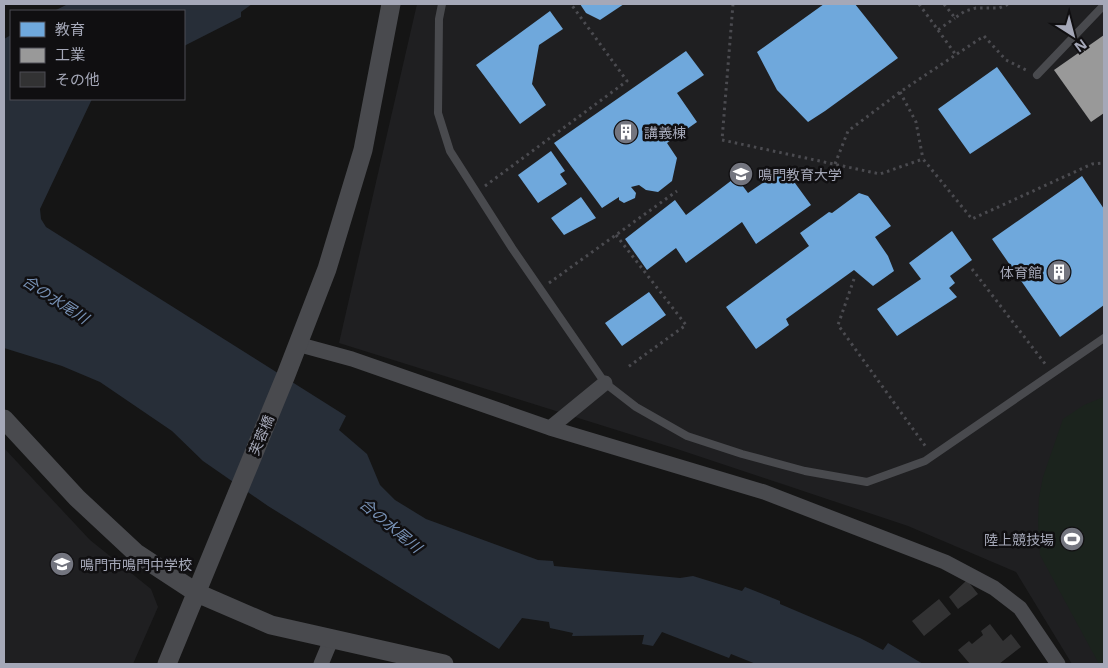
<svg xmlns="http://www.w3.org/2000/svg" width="1108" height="668" viewBox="0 0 1108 668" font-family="'Noto Sans','Noto Sans JP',sans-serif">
<rect width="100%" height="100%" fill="#151515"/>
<!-- built -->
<path fill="#1f1f21" d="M417,4H1104V664H1072L1016,572L908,526L674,448L339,343Z
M4,448L90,540L151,589L158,607L133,664H4Z"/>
<!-- green -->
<path fill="#1b231d" d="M1104,397V664H1099L1040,555L1038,523L1039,497L1043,477L1063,419L1084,405Z"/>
<!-- water -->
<path fill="#272e38" d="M68,4H252L241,12V17L184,46V11H54Z
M11,35V99H92L40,209L41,219L46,227L346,416L339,430L367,454L380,485L395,500L426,519L538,560L553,561L554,566L680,578L693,576L742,591L745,587L780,601V604L860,638L883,650L888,643L923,664H756L731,654L729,658L662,632L653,646L642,644L644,635L572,636L573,633L550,628L549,622L522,618L499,649L268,506L203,461L172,431L100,382L62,366L4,348V39Z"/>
<!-- schools -->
<path fill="#6fa8dc" d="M580,4H624L600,20L586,13Z
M824,4H855L898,58L825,111L808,122L777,90L757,52Z
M550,11L563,29L539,45L532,84L546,105L520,124L476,65Z
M686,51L704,75L677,93L697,122L667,143L677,158L672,181L658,192L646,190L639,185L631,187L636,193L635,198L624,203L619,200V197L602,208L554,143Z
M997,67L1031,114L970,154L938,109Z
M551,151L565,171L560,174L567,184L538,203L518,175Z
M784,168L811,205L756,244L742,222L686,263L676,248L647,270L625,239L675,200L686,215L736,177L748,193Z
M1082,176L1104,209V305L1060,337L992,239Z
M859,193L868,196L891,226L875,237L888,256L894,271L873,286L854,270L786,319L789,325L756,349L726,307L809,246L800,233L829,212L832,213Z
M581,197L596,218L564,235L551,218Z
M952,231L972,260L950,276L955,283L949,288L957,297L897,336L877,309L921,279L909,263Z
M649,292L666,315L622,346L605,323Z"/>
<!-- industry -->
<path fill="#999" d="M1104,35V113L1091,122L1054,70Z"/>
<!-- building -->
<path fill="#323233" d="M967,580L978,594L958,609L949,597Z
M939,599L951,614L924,636L912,621Z
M990,624L1003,641L1011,634L1021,647L999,664H975L974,663L970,664L958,650L969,641L972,644L983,635L981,631Z"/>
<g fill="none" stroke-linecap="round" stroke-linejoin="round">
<!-- path -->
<path stroke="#4b4b50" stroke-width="3" stroke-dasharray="2.5 4" stroke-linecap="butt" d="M733,4L722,140L880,174L923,159L972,219L1092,164L1104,163
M919,4L938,30L955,18
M944,4L955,18L965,11L976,8H999L1009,4
M938,30L956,55
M900,92L916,122L923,159
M835,164L848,131L900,92L984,36L1006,60L1028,71
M485,186L627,81L571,4
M616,235L686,325L628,367
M972,269L1046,365
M854,279L838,325L926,447
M549,283L677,191"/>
<!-- service -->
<path stroke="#494a4e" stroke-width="8" d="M442,4L439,19L438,113L450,151L512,248L605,383L636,407L687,436L742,454L805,471L867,482L925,461L1104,338
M1037,75L1104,5"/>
<!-- minor -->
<path stroke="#494a4e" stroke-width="15" d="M297,344L352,359L550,428L764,492L945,562L994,588L1020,608L1058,664
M550,428L605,383
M321,664L331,640"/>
<!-- tertiary -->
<path stroke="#494a4e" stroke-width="19" d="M4,419L77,498L136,553L197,593L271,625L444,664
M167,664L286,375L327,269L363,150L391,4"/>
</g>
<!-- icons -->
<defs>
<g id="building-disc" transform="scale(1.25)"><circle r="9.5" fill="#73757f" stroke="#100f11"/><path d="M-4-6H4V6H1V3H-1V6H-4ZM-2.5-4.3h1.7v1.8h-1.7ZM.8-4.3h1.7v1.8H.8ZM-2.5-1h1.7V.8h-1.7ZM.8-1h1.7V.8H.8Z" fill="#fff"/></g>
<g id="university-disc" transform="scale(1.25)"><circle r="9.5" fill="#73757f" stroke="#100f11"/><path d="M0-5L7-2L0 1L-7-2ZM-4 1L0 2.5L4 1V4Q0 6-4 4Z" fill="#fff"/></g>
<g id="stadium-disc" transform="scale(1.25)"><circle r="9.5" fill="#73757f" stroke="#100f11"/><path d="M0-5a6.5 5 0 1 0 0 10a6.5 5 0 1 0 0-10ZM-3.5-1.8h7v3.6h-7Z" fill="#fff"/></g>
<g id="school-disc" transform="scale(1.25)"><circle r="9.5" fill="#73757f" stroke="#100f11"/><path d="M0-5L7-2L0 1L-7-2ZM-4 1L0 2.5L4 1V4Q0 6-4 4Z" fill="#fff"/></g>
</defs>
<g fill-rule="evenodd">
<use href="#building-disc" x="626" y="132"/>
<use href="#university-disc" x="741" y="174"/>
<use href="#building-disc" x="1059" y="272"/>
<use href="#stadium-disc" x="1072" y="539"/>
<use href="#school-disc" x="62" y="564"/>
</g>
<g text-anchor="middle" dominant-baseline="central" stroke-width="5" stroke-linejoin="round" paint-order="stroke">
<!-- poi labels -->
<g font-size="14" fill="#a5a8b8" stroke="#100f11" text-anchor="start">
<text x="644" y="132">講義棟</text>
<text x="758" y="174">鳴門教育大学</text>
<text x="1042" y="272" text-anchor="end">体育館</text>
<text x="1054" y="539" text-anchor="end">陸上競技場</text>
<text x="80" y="564">鳴門市鳴門中学校</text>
</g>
<!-- street labels -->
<g font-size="14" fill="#a5a8b8" stroke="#100f11">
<text transform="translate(261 435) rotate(-67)">芙蓉橋</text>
</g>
<!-- water labels -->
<g font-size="15" font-style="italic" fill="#7892b6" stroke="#100f11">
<text transform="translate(56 299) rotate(33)">合の水尾川</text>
<text transform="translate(391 525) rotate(40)">合の水尾川</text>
</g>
</g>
<!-- border -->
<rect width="1108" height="668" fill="none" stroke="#a5a8b8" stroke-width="10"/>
<!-- legend -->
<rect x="10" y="10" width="175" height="90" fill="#100f11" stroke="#4c4c54"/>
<rect x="20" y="22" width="25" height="15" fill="#6fa8dc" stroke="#4c4c54"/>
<text x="55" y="35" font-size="15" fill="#a5a8b8">教育</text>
<rect x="20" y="48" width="25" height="15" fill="#999999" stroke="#4c4c54"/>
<text x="55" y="60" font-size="15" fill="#a5a8b8">工業</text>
<rect x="20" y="72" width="25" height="15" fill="#323233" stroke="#4c4c54"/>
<text x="55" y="85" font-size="15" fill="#a5a8b8">その他</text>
<!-- north arrow -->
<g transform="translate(1073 35) rotate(144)" stroke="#100f11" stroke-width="4" paint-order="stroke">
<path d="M0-4L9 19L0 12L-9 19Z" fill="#a5a8b8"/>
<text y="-8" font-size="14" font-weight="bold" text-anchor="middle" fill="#a5a8b8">N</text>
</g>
</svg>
